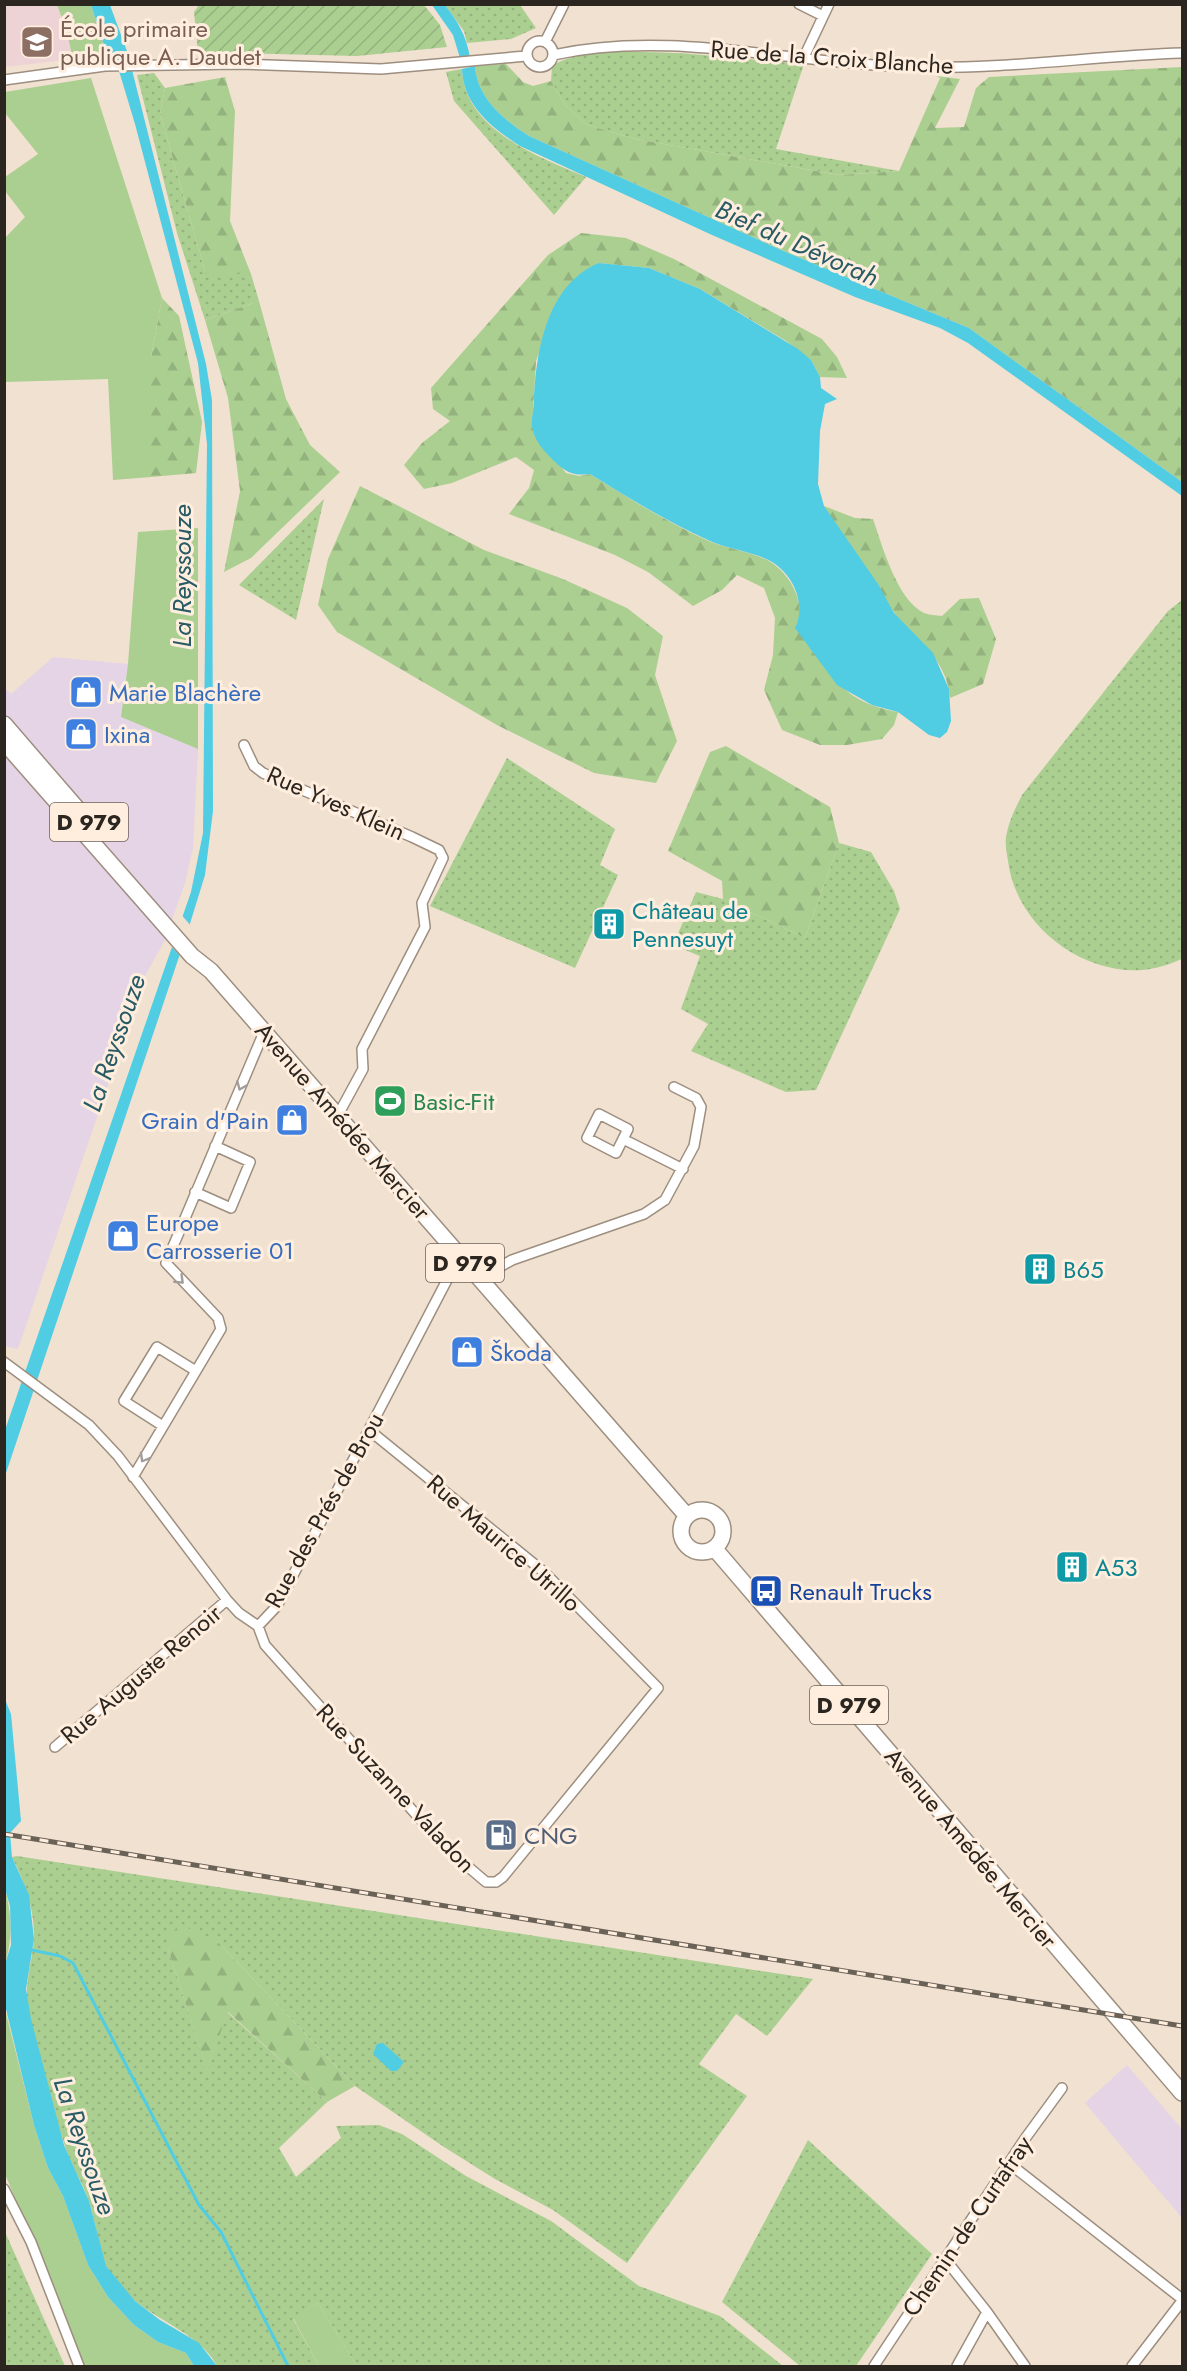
<svg xmlns="http://www.w3.org/2000/svg" width="1187" height="2371" viewBox="0 0 1187 2371" font-family="Jost,sans-serif">
<defs>
<pattern id="grass-dots" width="8" height="8" patternUnits="userSpaceOnUse" patternTransform="scale(1.5)"><rect width="8" height="8" fill="#abcf91"/><path d="M2 2h.1M6 6h.1" fill="none" stroke="#93b27d" stroke-width="1.8" stroke-linecap="round"/></pattern>
<pattern id="forest-firs" width="22" height="20" patternUnits="userSpaceOnUse" patternTransform="scale(1.5)"><rect width="22" height="20" fill="#abcf91"/><path d="M5 1l3.5 6h-7zM16 11l3.5 6h-7z" fill="#93b27d"/></pattern>
<pattern id="garden-furrows" width="10" height="10" patternUnits="userSpaceOnUse" patternTransform="scale(1.5)"><rect width="10" height="10" fill="#abcf91"/><path d="M-1 1l2-2M0 10L10 0M9 11l2-2" fill="none" stroke="#93b27d"/></pattern>
</defs>
<rect width="100%" height="100%" fill="#f1e1d1"/>
<!-- commercial -->
<path fill="#e4d4e6" d="M53,657L128,664L121,717L198,749L193,848L185,883L165,940L145,976L18,1349L4,1346V687L11,694Z
M1127,2065L1182,2129V2218L1085,2103Z"/>
<!-- education -->
<path fill="#edd3d5" d="M4,5H57L66,28L73,59L5,67Z"/>
<!-- grass -->
<path fill="url(#grass-dots)" d="M445,5H520L536,28L511,39L467,43L464,31Z
M680,53L804,64L776,149L899,171L839,175L636,139L587,125L565,105L551,81L552,66C583,46 645,53 680,53Z
M462,69C464,130 539,157 586,177L554,215L454,101L446,72Z
M154,73L165,88L160,114L206,274H251L259,301L205,320L177,233L137,75Z
M324,499L296,620L239,585Z
M1182,600V959C1170,964 1156,969 1142,970C1079,974 1016,924 1008,861C1007,854 1005,845 1006,838C1008,823 1015,809 1022,795L1168,611Z
M507,758L615,829L600,865L618,875L575,968L430,906Z
M839,843L871,852L894,891L900,909L816,1090L786,1092L691,1051L708,1024L681,1009L700,956L673,945L696,892L723,899L805,938Z
M17,1856L813,1979L767,2036L736,2014L699,2064L747,2096L627,2263L553,2210L495,2179L444,2147L355,2086L217,1941L168,1936V1949L207,2069L227,2012L327,2102L279,2148L296,2177L341,2138L336,2126L379,2125L402,2134L466,2176L551,2221L639,2286L720,2316L783,2366H357L318,2303L293,2319L319,2366H217C197,2325 124,2314 105,2263C98,2243 96,2222 89,2202C83,2182 70,2164 64,2143C50,2099 36,2052 28,2007C24,1983 32,1963 34,1940C35,1910 25,1883 12,1857Z
M808,2140L932,2254L856,2366H800L722,2302Z
M4,2232H5L65,2366H5Z"/>
<!-- forest -->
<path fill="url(#forest-firs)" d="M506,64L523,82L533,86L551,81L565,105L587,125L636,139L839,175L899,171L940,78L936,76L960,79L935,128L964,127L976,88L989,77L1182,67V482L969,328L781,250L529,136C504,120 477,98 475,66Z
M225,77L235,111L230,221L251,274H206L160,114L165,88Z
M581,233L626,238L674,259L822,339L837,357L847,378L820,377L811,360L786,341L700,289L649,268L599,263L560,296L536,361L532,426L566,473L579,476L590,474C630,499 668,523 711,542C729,549 763,554 776,566C792,579 801,598 800,618C826,668 836,701 898,712L894,725L882,739L847,745H820L782,730L764,690L773,655L775,618L764,588L737,575L722,590L693,606L648,572L615,555L509,514L529,488L534,470L516,457L452,483L424,489L404,465L422,443L450,421L433,409L431,388L548,255Z
M162,298L179,316L202,422L196,473L151,477V357Z
M259,301L286,399L310,445L340,472L251,558L224,572L240,491L228,398L205,320Z
M360,486L484,550L563,579L627,608L663,636L655,675L677,741L656,783L594,773L497,725L337,632L318,605L328,559Z
M824,506L855,518L873,519C882,545 897,600 924,613C929,615 936,615 942,616L960,599L979,598L996,639L983,684L950,698C947,656 913,641 893,611C869,576 846,541 824,506Z
M726,746L830,807L839,843L805,938L723,899L722,881L668,851L710,752Z
M181,1925L217,1941L355,2086L327,2102L228,2012L207,2070L168,1949V1935Z"/>
<!-- park -->
<path fill="#abcf91" d="M57,5H91L107,54L72,55L66,28Z
M91,78L162,298L151,357V477L113,480L108,379L5,382V238L25,217L5,191V177L38,154L5,113V92Z
M198,528V749L121,717L128,664L138,532Z
M4,1886C12,1912 13,1938 5,1964Z
M4,2005L34,2125L48,2168L63,2196L88,2265L108,2297L134,2325L158,2342L186,2353L194,2366H85L5,2174Z
M318,2303L357,2366H319L293,2318Z"/>
<!-- garden -->
<path fill="url(#garden-furrows)" d="M199,5H424L440,25L447,47L357,56L198,52L194,12Z"/>
<!-- water -->
<path fill="#50cce3" d="M91,5H110L128,54L206,364L212,400L213,811L205,875L188,930L5,1476V1430L191,892L203,833L207,444L198,363L135,124L116,61L107,54Z
M432,5H445C458,22 466,35 470,57L460,58L453,35Z
M475,66C477,98 504,120 529,136L781,250L969,328L1182,482V496L968,343L940,328L855,297L712,235L520,146C492,128 463,105 462,69Z
M599,263L649,268L700,289L798,349L811,360L820,377L821,388L837,399L825,404L820,431L818,484L824,506L878,584L894,613L933,653L949,689L951,721L947,732L940,738L929,735L898,712L872,705L837,685L795,628C806,606 795,578 775,564C758,552 730,550 710,541C668,522 630,499 590,474C573,476 567,473 554,461C544,451 535,442 532,427C531,419 534,409 534,400C536,351 547,284 599,263Z
M4,1697L11,1714L21,1821L10,1833L12,1857L29,1895L34,1939L26,1989L31,2019L64,2145L89,2201L106,2266L135,2301L160,2320L199,2343L217,2366H194L186,2353L158,2342L134,2325L108,2297L88,2265L63,2196L48,2168L34,2125L5,2005V1964L11,1945L10,1906L4,1886Z
M383,2043L404,2062L397,2071H391L373,2054L377,2044Z"/>
<!-- pier -->
<path fill="#f1e1d1" d="M179,912L192,927L182,958L168,943Z"/>
<g fill="none" stroke-linecap="round" stroke-linejoin="round">
<!-- stream -->
<path stroke="#50cce3" stroke-width="3" d="M32,1950L60,1956L73,1963L199,2205L221,2232L288,2366"/>
<!-- street casing -->
<g stroke="#9d8e7f" stroke-width="12">
<path id="street" d="M799,4L823,16
M527 54a13 13 0 1 1 26 0a13 13 0 1 1-26 0Z
M545,42L564,4
M553,55C671,29 792,64 910,67C1001,70 1092,56 1182,53
M804,57L829,4
M4,80L105,66L239,64L381,69L526,56
M244,745L254,766L263,773L412,837L439,850L443,858L422,903L425,927L362,1049L363,1069L338,1115
M623,1139L616,1153L587,1138L599,1114L628,1129L623,1139L683,1169
M195,1192L231,1208L250,1162L215,1146
M479,1279L512,1260L644,1214L665,1200L694,1146L701,1107L696,1098L674,1087
M4,1362L89,1425L118,1456L227,1600L239,1613L258,1626L277,1606L459,1257
M163,1426L124,1401L157,1347L196,1371
M133,1477L221,1329L218,1318L166,1263L264,1032
M258,1626L265,1645L446,1848L486,1882H496L503,1877L658,1688L544,1572L369,1430
M55,1747L227,1600
M1010,2164L1182,2299
M4,2189L31,2242L79,2366
M945,2259L987,2312L1025,2366
M874,2366L1024,2140L1062,2088
M957,2366L987,2312
M1132,2366L1182,2301"/>
</g>
<!-- primary casing -->
<g stroke="#9d8e7f" stroke-width="18">
<path id="primary" d="M4,724L87,820
M4,742L192,956L211,971L687,1516
M681 1531a21 21 0 1 1 42 0a21 21 0 1 1-42 0Z
M714,1548L1182,2093"/>
</g>
<!-- street -->
<use href="#street" stroke="#fff" stroke-width="9"/>
<!-- primary -->
<use href="#primary" stroke="#fff" stroke-width="15"/>
<!-- rail casing -->
<g stroke="#6a6157" stroke-width="5">
<path id="rail" d="M4,1834L1182,2026"/>
</g>
<!-- rail -->
<use href="#rail" stroke="#ffeede" stroke-width="3" stroke-dasharray="9" stroke-linecap="butt"/>
</g>
<!-- one-way arrows -->
<defs><path id="oneway-chevron" d="M-2-3.5L2.5 0L-2 3.5" fill="none" stroke-width="1.6" stroke-linecap="round" stroke-linejoin="round" transform="scale(1.5)"/></defs>
<g stroke="#a09d9b">
<use href="#oneway-chevron" transform="translate(241 1086) rotate(113)"/>
<use href="#oneway-chevron" transform="translate(180 1280) rotate(44)"/>
<use href="#oneway-chevron" transform="translate(144 1458) rotate(120)"/>
</g>
<!-- icons -->
<defs>
<g id="school-square" transform="scale(1.725)"><rect x="-9" y="-9" width="18" height="18" rx="4" fill="#8d6e63" stroke="#ffeede"/><path d="M0-5L7-2L0 1L-7-2ZM-4 1L0 2.5L4 1V4Q0 6-4 4Z" fill="#fff"/></g>
<g id="shop-square" transform="scale(1.725)"><rect x="-9" y="-9" width="18" height="18" rx="4" fill="#3f7fe0" stroke="#ffeede"/><path d="M-5-2.5h2.3a2.7 3.5 0 0 1 5.4 0H5L5.5 6h-11ZM-1.5-2.5h3a1.5 2.3 0 0 0-3 0Z" fill="#fff"/></g>
<g id="building-square" transform="scale(1.725)"><rect x="-9" y="-9" width="18" height="18" rx="4" fill="#0f9aa8" stroke="#ffeede"/><path d="M-4-6H4V6H1V3H-1V6H-4ZM-2.5-4.3h1.7v1.8h-1.7ZM.8-4.3h1.7v1.8H.8ZM-2.5-1h1.7V.8h-1.7ZM.8-1h1.7V.8H.8Z" fill="#fff"/></g>
<g id="stadium-square" transform="scale(1.725)"><rect x="-9" y="-9" width="18" height="18" rx="4" fill="#2e9e5b" stroke="#ffeede"/><path d="M0-5a6.5 5 0 1 0 0 10a6.5 5 0 1 0 0-10ZM-3.5-1.8h7v3.6h-7Z" fill="#fff"/></g>
<g id="bus-square" transform="scale(1.725)"><rect x="-9" y="-9" width="18" height="18" rx="4" fill="#1a4fb4" stroke="#ffeede"/><path d="M-5-6H5V4H4V6H2V4H-2V6H-4V4H-5ZM-3.5-4V0h7V-4ZM-3.5 1.2v1.5H-2V1.2ZM2 1.2v1.5H3.5V1.2Z" fill="#fff"/></g>
<g id="fuel-square" transform="scale(1.725)"><rect x="-9" y="-9" width="18" height="18" rx="4" fill="#5c6f8a" stroke="#ffeede"/><path d="M-5.5-6h7V0h2V4h1.3V-2.5L3-4.5l.8-.8L6-3V5H2.5V1h-1V6h-7ZM-4.2-4.7v3.2H.2V-4.7Z" fill="#fff"/></g>
</defs>
<g fill-rule="evenodd">
<use href="#school-square" x="37" y="42"/>
<use href="#shop-square" x="86" y="692"/>
<use href="#shop-square" x="81" y="734"/>
<use href="#building-square" x="609" y="924"/>
<use href="#stadium-square" x="390" y="1101"/>
<use href="#shop-square" x="292" y="1120"/>
<use href="#shop-square" x="123" y="1236"/>
<use href="#building-square" x="1040" y="1269"/>
<use href="#shop-square" x="467" y="1352"/>
<use href="#building-square" x="1072" y="1567"/>
<use href="#bus-square" x="766" y="1591"/>
<use href="#fuel-square" x="501" y="1835"/>
</g>
<g text-anchor="middle" dominant-baseline="central" stroke-width="6" stroke-linejoin="round" paint-order="stroke">
<!-- shield labels -->
<g fill="#ffeede" stroke="#6b6259" stroke-width="1.5">
<rect x="50" y="803" width="78" height="38" rx="4.5"/>
<rect x="426" y="1244" width="78" height="38" rx="4.5"/>
<rect x="810" y="1686" width="78" height="38" rx="4.5"/>
</g>
<g font-size="22" font-weight="bold" fill="#2c2620">
<text x="89" y="822">D 979</text>
<text x="465" y="1263">D 979</text>
<text x="849" y="1705">D 979</text>
</g>
<!-- education labels -->
<g font-size="24" fill="#785e54" stroke="#ffeede" text-anchor="start">
<text x="60" y="28">École primaire<tspan x="60" dy="28">publique A. Daudet</tspan></text>
</g>
<!-- street labels -->
<g font-size="24" fill="#2c2620" stroke="#ffeede">
<text transform="translate(832 57) rotate(4)">Rue de la Croix Blanche</text>
<text transform="translate(336 803) rotate(24)">Rue Yves Klein</text>
<text transform="translate(343 1121) rotate(49)">Avenue Amédée Mercier</text>
<text transform="translate(324 1510) rotate(-61)">Rue des Prés de Brou</text>
<text transform="translate(504 1543) rotate(41)">Rue Maurice Utrillo</text>
<text transform="translate(141 1674) rotate(-40)">Rue Auguste Renoir</text>
<text transform="translate(396 1788) rotate(47)">Rue Suzanne Valadon</text>
<text transform="translate(971 1848) rotate(50)">Avenue Amédée Mercier</text>
<text transform="translate(967 2226) rotate(-56)">Chemin de Curtafray</text>
</g>
<!-- shop labels -->
<g font-size="24" fill="#366cbe" stroke="#ffeede" text-anchor="start">
<text x="109" y="692">Marie Blachère</text>
<text x="104" y="734">Ixina</text>
<text x="269" y="1120" text-anchor="end">Grain d'Pain</text>
<text x="146" y="1222">Europe<tspan x="146" dy="28">Carrosserie 01</tspan></text>
<text x="490" y="1352">Škoda</text>
</g>
<!-- culture labels -->
<g font-size="24" fill="#0d838f" stroke="#ffeede" text-anchor="start">
<text x="632" y="910">Château de<tspan x="632" dy="28">Pennesuyt</tspan></text>
<text x="1063" y="1269">B65</text>
<text x="1095" y="1567">A53</text>
</g>
<!-- leisure labels -->
<g font-size="24" fill="#27864d" stroke="#ffeede" text-anchor="start">
<text x="413" y="1101">Basic-Fit</text>
</g>
<!-- transit labels -->
<g font-size="24" fill="#164399" stroke="#ffeede" text-anchor="start">
<text x="789" y="1591">Renault Trucks</text>
</g>
<!-- service labels -->
<g font-size="24" fill="#4e5e75" stroke="#ffeede" text-anchor="start">
<text x="524" y="1835">CNG</text>
</g>
<!-- water labels -->
<g font-size="26" font-style="italic" fill="#285b66" stroke="#ffeede">
<text transform="translate(797 243) rotate(24)">Bief du Dévorah</text>
<text transform="translate(182 576) rotate(-90)">La Reyssouze</text>
<text transform="translate(114 1043) rotate(-71)">La Reyssouze</text>
<text transform="translate(85 2146) rotate(71)">La Reyssouze</text>
</g>
</g>
<!-- border -->
<rect width="1187" height="2371" fill="none" stroke="#2c2620" stroke-width="12"/>
</svg>
